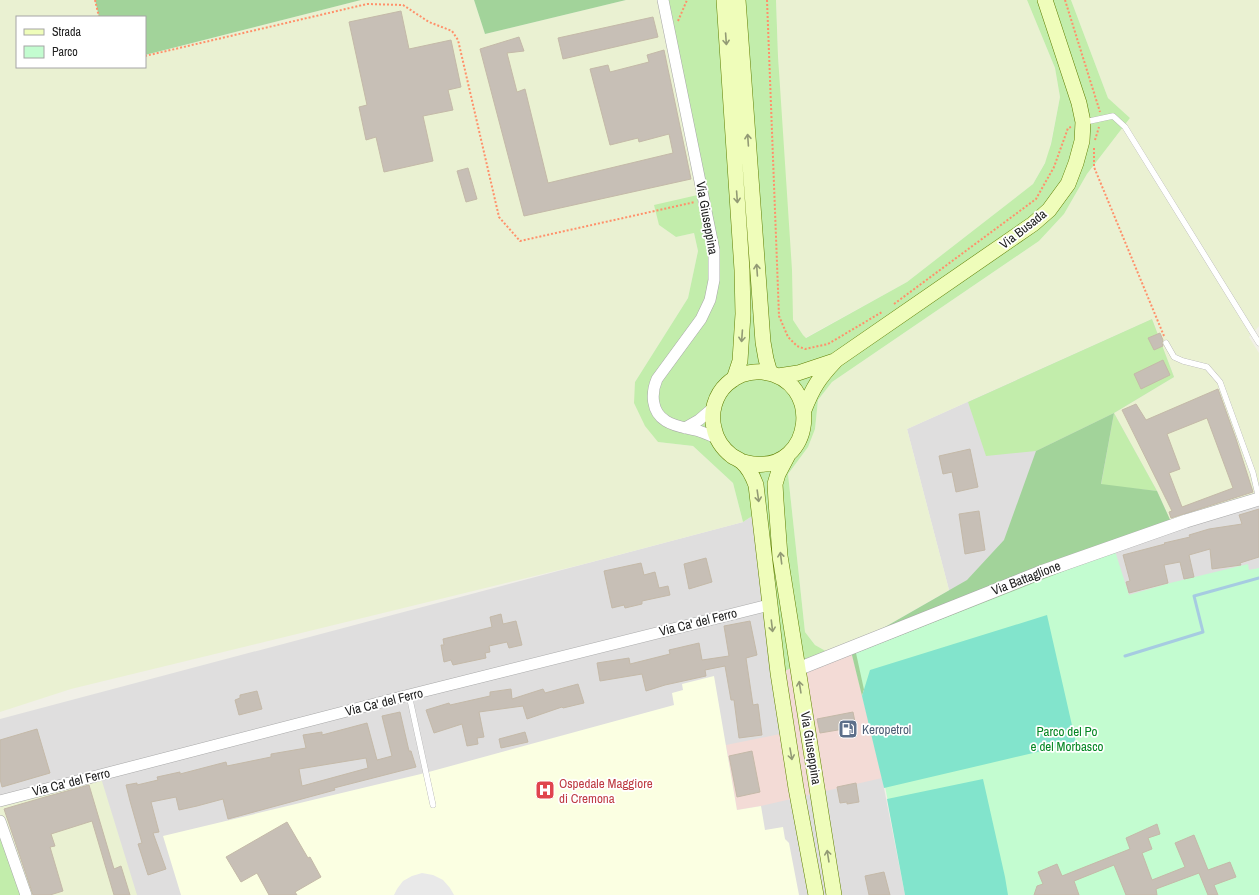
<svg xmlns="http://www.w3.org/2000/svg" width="1259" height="895" viewBox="0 0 1259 895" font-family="'Archivo Narrow',sans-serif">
<rect width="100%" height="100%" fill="#f1f0e7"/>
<!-- residential -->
<path fill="#dfdede" d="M1152,319L1259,496V584L1193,602L954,605L949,590L907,429Z
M760,511L778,673L850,647L882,778L905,895H0V719L743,522Z"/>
<!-- commercial -->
<path fill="#f3dbd6" d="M850,647L882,778L761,806L737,810L726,745L785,733L778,673Z"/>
<!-- education -->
<path fill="#fbffe2" d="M714,676L737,810L761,806L765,830L783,827L785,839L789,843L799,895H181L163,836L425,773L674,705L672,693L683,690L682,684Z"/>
<!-- farmland -->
<path fill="#eaf1d2" d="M0,0H95L99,17H17V67H145V55L361,0H474L485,34L626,0H661L702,194L659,225L676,237L694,233L698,251L688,298L635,382L658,442L693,446L733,483L743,522L584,564L71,689L0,712Z
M776,0H1027L1055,68L1060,97L1048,157L1033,184L907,282L805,338L788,313Z
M1071,0H1259V326L1249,337L1259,353V498L1172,524L1157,491L1114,413L1174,377L1152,319L907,429L949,590L850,647L831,654L815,645L805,632L788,474L815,429L818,400L832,382L1039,241L1064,214L1087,174L1130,118L1108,98Z
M101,778L137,895H26L0,819V802Z"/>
<!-- grass -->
<path fill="#c2edab" d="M661,0H776L778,56L792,270L793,320L803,335L806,338L907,282L1033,184L1045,163L1051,144L1060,97L1055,68L1027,0H1071L1108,98L1130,118L1087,174L1064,214L1039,241L832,382L818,400L815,429L808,447L788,474L805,632L815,645L831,654L778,673L760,511L743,522L733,483L693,446L658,442L645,426L634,403L635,382L688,298L698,251L694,233L676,237L659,225L654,205L702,194Z
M1152,319L1174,377L1114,413L1157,491L1101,485L1114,413L1036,451L986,456L968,402Z
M0,819L26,895H0Z"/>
<!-- forest -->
<path fill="#a2d39a" d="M95,0H361L145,55V17H99Z
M474,0H626L485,34Z
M1114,413L1101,484L1157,491L1172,524L870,670L862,696L850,647L967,580L1004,540L1036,451Z"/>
<!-- park -->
<path fill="#c3fcd0" d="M1115,551L1129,595L1170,583L1248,564L1249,570L1259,568V895H906L885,786L856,653Z"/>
<!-- pitch -->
<path fill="#82e4cc" d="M1047,615L1076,743L884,788L862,696L870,670Z
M983,779L1005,877L1008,895H905L887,799Z"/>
<!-- parking -->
<path fill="#e9e9e9" d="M422,873L433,875L443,880L450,888L454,895H394L397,889L403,881L412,876Z"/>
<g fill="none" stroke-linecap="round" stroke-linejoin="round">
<!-- stream -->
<path stroke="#a6cbe1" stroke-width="3" d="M1125,656L1203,632L1194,596L1259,578"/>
</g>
<!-- building -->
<path fill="#c7bfb6" stroke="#c4b9a8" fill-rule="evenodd" d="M401,11L409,49L451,40L461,87L448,90L453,110L423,116L433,161L384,172L376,137L366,140L359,107L367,105L349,22Z
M653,17L658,37L563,59L558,38Z
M519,37L524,51L507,53L517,92L525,89L548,183L673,153L669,134L639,142L638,138L610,145L590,69L608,65L610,72L649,62L647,55L664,50L691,179L524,216L480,49Z
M468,168L477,199L466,202L457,171Z
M1160,333L1163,340L1162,343L1163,346L1154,350L1148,338Z
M1163,360L1170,375L1141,389L1134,374Z
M1218,389L1236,439L1253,492L1171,518L1169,512L1172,511L1122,410L1136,404L1146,420ZM1207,418L1233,488L1182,507L1169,473L1180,469L1167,434Z
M970,449L978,487L956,492L952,472L943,474L939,456Z
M1259,509V557L1240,563L1241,565L1212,569L1210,549L1189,555L1194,577L1184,579L1180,562L1164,565L1168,583L1129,593L1126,582L1130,581L1123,555L1165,544L1164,543L1190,537L1189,535L1209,529L1242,524L1239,515Z
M979,511L985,550L965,554L959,514Z
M706,558L712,582L689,589L684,564Z
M641,563L644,575L655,572L659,588L668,586L670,595L642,601V604L625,608L624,605L612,608L604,571Z
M501,614L503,624L516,621L522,645L509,648L507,642L489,646L490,652L485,653L486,658L453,665L451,660L444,662L441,645H444L443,639L492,627L490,617Z
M750,621L757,655L746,658L753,705L758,704L762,735L739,738L734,700H731L725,666L705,670L706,676L665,685L646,691L642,674L600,681L597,663L629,658L630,664L670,654L669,650L699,643L702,660L729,656L724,626Z
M578,684L584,703L563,708L562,707L527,719L523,706L479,712L484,737L477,738L478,744L467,746L462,724L434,733L426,710L449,703L450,705L490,696V692L511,689L512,699L543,689L545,693Z
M257,691L262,709L239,715L235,700L240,698V695Z
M400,712L409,751H411L416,767L334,788L335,790L228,819L223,799L197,806L179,810L176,797L151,802L159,832L153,833L166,869L148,875L138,844L142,843L130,801L126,785L137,783V785L158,780L157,777L180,772V774L226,762L227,766L271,757V754L306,748L303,735L322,732V735L367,723L377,760L392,756L382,716ZM366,758L368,768L302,786L299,769Z
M853,712L856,727L820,733L817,719Z
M37,729L50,773L2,787L0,779V740Z
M525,732L528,742L501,748L499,739Z
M752,751L760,792L737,797L729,756Z
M856,783L859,802L847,804V802L840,803L837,787Z
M89,785L114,869L121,866L130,895H114L92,821L51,834L55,846L50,847L63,891L50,895H33L4,809L45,797Z
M287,822L308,858L310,857L321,877L295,892L297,895H269L257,873L241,882L226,857Z
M1157,824L1160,834L1148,838L1152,849L1142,853L1152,880L1185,867L1175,843L1194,835L1208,870L1230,862L1236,877L1214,885L1218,895H1208L1199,873L1156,889L1157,895H1126L1114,865L1074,881L1079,895H1034L1037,886L1043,884L1038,872L1057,864L1062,876L1130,849L1126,838Z
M884,872L890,895H869L865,876Z"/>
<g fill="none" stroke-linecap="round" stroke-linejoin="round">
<!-- service casing -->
<g stroke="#a8a8a8" stroke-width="6">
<path id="service" d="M1085,122L1113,116L1125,127L1259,343
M1166,343L1174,357L1183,361L1207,367L1220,382L1253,473L1259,499
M409,695L433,805"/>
</g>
<!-- minor casing -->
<g stroke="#a8a8a8" stroke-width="12">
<path id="minor" d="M663,0L714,250V280L710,300L701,319L657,379C651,393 651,412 666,421C675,427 688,428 699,431C705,433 711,436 717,438
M685,428L699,420L713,408
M0,801L409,695L769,605
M0,821L26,895"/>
</g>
<!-- tertiary casing -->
<g stroke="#a8a8a8" stroke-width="14">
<path id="tertiary" d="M798,669L1041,572L1186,521L1259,499"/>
</g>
<!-- secondary casing -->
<g stroke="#5f7f00" stroke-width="16">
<path id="secondary" d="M724,0L742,270L743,314L740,361L734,379
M738,0L763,342L766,359L770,373
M778,376L798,373L834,361
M804,410C813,387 819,378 836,360L1033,224L1049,210L1068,184L1076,163L1082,141L1083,122L1079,103L1045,0
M788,455L778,474L775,484L776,501L780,556L834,895
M742,462C746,462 750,464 754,464C813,471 824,380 763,372C750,371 737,375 727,384C715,395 710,413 714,428C716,439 723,449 732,456C735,458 739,459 742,462C748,467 753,477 756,485L778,673L796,788L816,895"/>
</g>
<!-- path -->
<path stroke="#ff906a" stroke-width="2" stroke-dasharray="2 2" stroke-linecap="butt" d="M95,0L99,17
M767,0L779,316L788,337L797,346L805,349L828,344L882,312
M1065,0L1100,112
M678,21L687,0
M145,56L367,4L403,5L429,22L452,31L458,40L499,217L520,241L695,202
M1095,140L1099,127
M1094,148V167L1164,336
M894,304L1036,199L1054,167L1068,128L1071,127"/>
<!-- service -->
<use href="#service" stroke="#fff" stroke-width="5.5"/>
<!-- minor -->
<use href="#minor" stroke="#fff" stroke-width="11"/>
<!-- tertiary -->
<use href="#tertiary" stroke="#fff" stroke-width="13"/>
<!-- secondary -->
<use href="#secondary" stroke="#effdba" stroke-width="15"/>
</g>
<!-- one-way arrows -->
<defs><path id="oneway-shaft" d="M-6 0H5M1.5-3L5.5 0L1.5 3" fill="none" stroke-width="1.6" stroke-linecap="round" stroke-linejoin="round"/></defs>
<g stroke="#929a75">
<use href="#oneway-shaft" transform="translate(726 39) rotate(86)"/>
<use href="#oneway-shaft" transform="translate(748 140) rotate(-94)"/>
<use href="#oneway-shaft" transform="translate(737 197) rotate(86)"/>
<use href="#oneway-shaft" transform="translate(757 270) rotate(-94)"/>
<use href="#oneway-shaft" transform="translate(742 336) rotate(94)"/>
<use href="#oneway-shaft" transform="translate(758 496) rotate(82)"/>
<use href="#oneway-shaft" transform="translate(781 558) rotate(-97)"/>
<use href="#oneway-shaft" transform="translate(772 626) rotate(83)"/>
<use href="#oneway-shaft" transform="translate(800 687) rotate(-99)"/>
<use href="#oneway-shaft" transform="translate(791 754) rotate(80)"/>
<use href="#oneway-shaft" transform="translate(828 856) rotate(-99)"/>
</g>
<!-- icons -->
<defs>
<g id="fuel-square" transform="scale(1)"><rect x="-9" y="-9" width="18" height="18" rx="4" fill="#5c6f8a" stroke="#fff"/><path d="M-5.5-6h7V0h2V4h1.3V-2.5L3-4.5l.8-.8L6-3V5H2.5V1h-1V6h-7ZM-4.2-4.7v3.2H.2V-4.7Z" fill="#fff"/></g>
<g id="hospital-square" transform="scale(1)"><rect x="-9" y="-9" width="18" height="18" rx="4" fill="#e0444e" stroke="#fff"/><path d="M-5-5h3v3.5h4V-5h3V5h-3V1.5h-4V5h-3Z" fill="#fff"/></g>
</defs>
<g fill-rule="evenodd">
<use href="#fuel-square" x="848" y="729"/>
<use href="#hospital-square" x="545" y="790"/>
</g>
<g text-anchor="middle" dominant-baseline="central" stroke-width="3.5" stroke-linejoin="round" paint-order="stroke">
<!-- street labels -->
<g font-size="13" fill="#212121" stroke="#fff">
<text transform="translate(707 218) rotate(80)">Via Giuseppina</text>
<text transform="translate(1023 229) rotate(-38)">Via Busada</text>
<text transform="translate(1026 578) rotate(-21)">Via Battaglione</text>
<text transform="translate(698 622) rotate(-14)">Via Ca' del Ferro</text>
<text transform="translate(384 702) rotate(-14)">Via Ca' del Ferro</text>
<text transform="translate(811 748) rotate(81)">Via Giuseppina</text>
<text transform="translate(71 782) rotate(-14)">Via Ca' del Ferro</text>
</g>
<!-- service labels -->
<g font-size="13" fill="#4e5e75" stroke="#fff" text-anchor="start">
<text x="862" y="729">Keropetrol</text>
</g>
<!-- park labels -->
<g font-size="13" fill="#068724" stroke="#fff">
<text x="1067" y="731">Parco del Po<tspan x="1067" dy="15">e del Morbasco</tspan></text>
</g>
<!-- health labels -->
<g font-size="13" fill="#be3a42" stroke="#fff" text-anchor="start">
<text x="559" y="783">Ospedale Maggiore<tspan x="559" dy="15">di Cremona</tspan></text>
</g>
</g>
<!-- legend -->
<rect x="16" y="16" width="130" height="52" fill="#ffffff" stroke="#a6a6a6"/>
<rect x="24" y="29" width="20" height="6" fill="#effdba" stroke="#a6a6a6"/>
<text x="52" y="36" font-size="12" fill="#212121">Strada</text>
<rect x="24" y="46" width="20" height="12" fill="#c3fcd0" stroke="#a6a6a6"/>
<text x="52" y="56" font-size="12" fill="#212121">Parco</text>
</svg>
